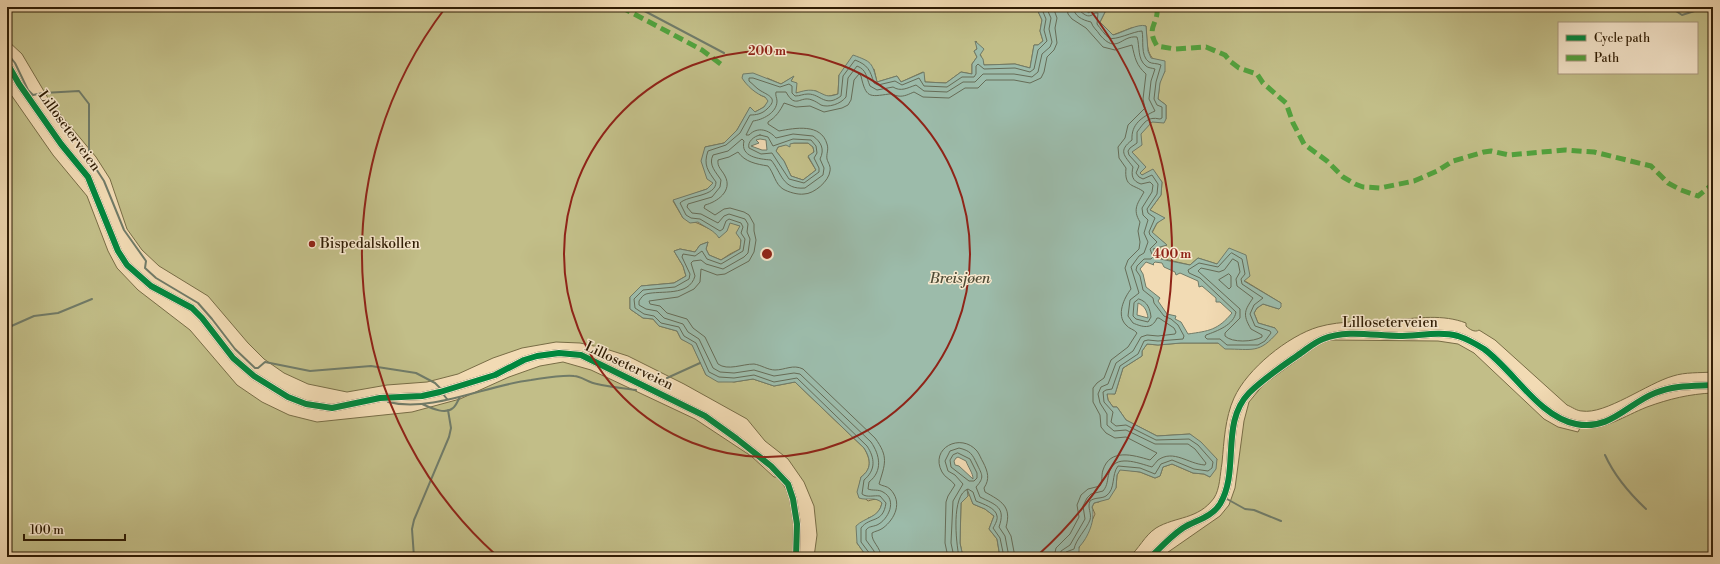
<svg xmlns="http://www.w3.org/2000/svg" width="1720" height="564" viewBox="0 0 1720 564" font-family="'Libre Bodoni',serif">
<rect width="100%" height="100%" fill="#f2dbb4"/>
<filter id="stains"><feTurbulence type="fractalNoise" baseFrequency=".005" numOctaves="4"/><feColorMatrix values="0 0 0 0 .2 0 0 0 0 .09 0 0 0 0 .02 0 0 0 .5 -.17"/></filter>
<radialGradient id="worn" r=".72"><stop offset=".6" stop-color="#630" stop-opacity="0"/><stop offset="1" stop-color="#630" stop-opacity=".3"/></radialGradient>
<!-- green -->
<path fill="#c2be88" stroke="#786d46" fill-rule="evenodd" d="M7,7H1036L1042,20L1040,31L1043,41L1038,45H1034L1030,68L1015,64L984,65L976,41L977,49L974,51L977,57L972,64V74L961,72L946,83L925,82L923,72L901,82L897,76L877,82L874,69L839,75L838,94L825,97L816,91L796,93L791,81L793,77L781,84L767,78L760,95L765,97L769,101L764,107L755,112L750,108L737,130L724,143L705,147L713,183L707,189L673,201L683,218C695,221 703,226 714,231L730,222L740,226L741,240L740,249L730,254L721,260L709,255L706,249L708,242L700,245L695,252L680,249L674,251L683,266L686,276L674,283L641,286L630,297V309L643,318L653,319L659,326L677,331L681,339L692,344L706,375L734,382L753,379L774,386L795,382L864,448C871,460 872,469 861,477L858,492L868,501C874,499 878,498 882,503C880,511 876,516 868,518L857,543L867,557H814L817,535L814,506L804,482L788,459L765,441L747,419L684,384L628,356L603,348L580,343L556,342L522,348L493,358L458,374L427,382L387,385L347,392L308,384L284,373L264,359L248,343L208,296L159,266L142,250L127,229L110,179L96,157L51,103L22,54L7,40Z
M1080,7H1713V372C1700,373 1685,372 1673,376C1648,383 1605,415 1582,411C1577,411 1572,407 1567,405L1495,340L1479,330C1475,333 1469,329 1466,326V323C1443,314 1418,318 1394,320C1369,322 1342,320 1318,327C1288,336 1247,369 1234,398C1225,418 1224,441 1222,463C1220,474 1220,489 1214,498C1198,520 1176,516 1156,528C1144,536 1139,549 1129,557H1066L1076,554C1082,541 1089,528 1095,514L1092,507L1094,503L1099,502L1116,488L1117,475L1120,469L1140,472L1155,478L1160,476L1163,467L1172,464L1193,473L1204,474L1210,477L1217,459L1190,434L1157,436L1126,420L1117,407H1113L1108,400L1107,393L1115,394L1123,368L1142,356V351L1147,344L1158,345L1181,343H1219L1275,328L1258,323L1254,313L1257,308L1263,304L1279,309L1281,303L1217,264L1198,258L1190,265L1160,258L1153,249L1167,245L1152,233L1157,223L1164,218L1150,210L1161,195L1162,182L1155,173L1142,175L1140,173L1145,167L1132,152L1140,134L1152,121L1166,119V105L1158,99L1160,80L1165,71C1145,53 1148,52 1146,26L1131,28L1113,35L1100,22L1106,10L1089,13ZM1559,23H1697V73H1559Z
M7,89L53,155L87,196L108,251L117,268L138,290L190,330L237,385L262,402L289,415L317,422L412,412L460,399L509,377L540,366L563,362L591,370L695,419L751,456L774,477H777C798,498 794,530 793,557H7Z
M790,143H808L813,147L814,152L808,157L816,170L803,180L791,176L784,161L776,151L778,147Z
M1329,340L1438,341L1458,344L1474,353L1544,419L1558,427L1578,432L1580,428C1606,430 1624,416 1647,407C1669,399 1689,394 1713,393V557H1161L1220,516L1229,505L1235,488L1244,421L1249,402L1263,385L1319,344Z
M967,488L973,504L985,509L994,516L989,529L997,539L1000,557H963L960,543L961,503L968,496Z"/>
<!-- water -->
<path fill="#9cbbaa" stroke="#707b68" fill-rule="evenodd" d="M1036,7H1080L1089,13L1092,8L1106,10L1100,22L1113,35C1122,33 1138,23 1146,26L1148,51L1151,58L1165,61V71L1160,83L1158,99L1166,105V119L1164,123L1152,122L1141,134L1142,145L1132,152L1146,167L1140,173L1142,175L1153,169L1162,182L1161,195L1150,210L1165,218L1157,223L1152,232L1167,245L1153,249L1160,259L1190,265L1198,258L1217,264L1229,248L1246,255L1250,276L1244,281L1281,303V307L1279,309L1263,304L1257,308L1254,313L1258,323L1275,328L1278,332C1259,354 1253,349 1225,349L1218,343H1181L1158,345L1147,344L1142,351V356L1123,368L1115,394H1107L1108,400L1113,407H1117L1126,420L1157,436L1190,434L1201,442L1217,459L1216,469L1210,477L1204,474L1193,473L1172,464L1163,467L1160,476L1155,478L1140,472L1120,470L1117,475L1116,488L1109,499L1094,503L1092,507C1096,519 1088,538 1079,547V552C1066,560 1048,557 1033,557L1028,555L1027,557H1000L997,539L989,529L994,516L985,509L973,504L967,489L968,496L961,503L960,543L963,557H867L857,543L856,526C865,517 879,518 882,503C876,496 867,501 859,498L857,492L861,477C872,469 871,459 864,448L795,382L774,386L753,379L734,382H718L706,375L692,345L681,339L677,331L659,326L653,319L643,318L630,309V297L641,286L674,283L686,276L683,266L674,251L680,249L695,252L700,245L708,242L706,249L709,255L721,260L740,249L741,240L736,233L740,226L730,223L727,231L719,238C714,230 706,228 698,222L690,223L683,218L673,200L707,189L713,183L707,179L701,161L705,147L724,143L737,130L750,107L755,112L764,107L768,101L765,97C756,94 747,86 742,78L743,74L753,73L781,84L794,76L791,81L797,83L796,93C803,91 809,89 816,91C826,95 826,98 838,94L839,75L853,55C872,62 872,62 877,82L897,76L901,82L924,72L925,82L946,83L961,72L972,74V64L977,57L974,51L977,49L975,41L984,49L980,55L983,59L984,65L1015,64L1030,68L1034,45H1038L1043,41L1040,31L1042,20ZM760,139L766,140L767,150H762L751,146L759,143L756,140ZM794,143H808L813,147L814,152L808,156L816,170L803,180L791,176L784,161L776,151L778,147L786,145L790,147V144ZM1146,262L1154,265L1153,264L1155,262L1162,263L1164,267L1175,272L1176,275L1180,273L1198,281L1199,287L1202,286L1216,298V302H1220L1232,313C1218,330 1209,331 1188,334L1181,322L1175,319L1176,316L1167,314L1158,301L1160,298L1146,287L1143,274L1140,269ZM1138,303C1145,306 1147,311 1148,318L1137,315ZM958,457L966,461C968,467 973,473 973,479L959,466L955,465L954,461L956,458Z"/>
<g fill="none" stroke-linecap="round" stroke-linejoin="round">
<!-- shore -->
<path stroke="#666c57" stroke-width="1" d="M760,135L768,137L773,146L793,139L811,140L816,146L817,153L814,158L819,168V172L804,183L789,179L772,153L761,154L749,148C747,142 754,136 760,135Z
M1232,253L1242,259L1245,274L1241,279L1242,284L1263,298L1254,305L1250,314L1255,326L1270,331L1271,333L1265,341L1258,345H1227L1220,339H1207L1205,337L1206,335C1217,331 1234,325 1236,312L1200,278L1189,273L1188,270L1199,263L1218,267L1230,254Z
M1233,259L1238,262L1240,272L1236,279L1237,286L1253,298C1245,310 1242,314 1251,329L1262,335V337C1253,342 1232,343 1225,336V333L1240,318V309L1198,271L1201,268L1219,272L1224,270Z
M1229,274L1231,276V287L1229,289L1219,280Z
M1139,299C1148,302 1150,309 1151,317L1148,322L1136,319L1133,316L1134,303Z
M958,453L970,459L977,473V478L974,481H969L951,467L950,460L953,455Z
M870,557V554L861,542V528C870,516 883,524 886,503L880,496C874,495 867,498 862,494L864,480C876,470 875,458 867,446L797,378L774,382L754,375L734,378L719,377L709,372L696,343L684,336L679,327L661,323L654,316L644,314L635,308L634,299L643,290L675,287L689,279L690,274L682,257L683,254L695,256L702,251L707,259L721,264L743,251L745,239L741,233L743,227L741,223L729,219L726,221L723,229L720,231L700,219L691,218L686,215L680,203C688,195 716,197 716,182C708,171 703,165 708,151L726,145L740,133L750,115C756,115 762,114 767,109C778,99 770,96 761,91C757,89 753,84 749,81V78H753L780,87L789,84L792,86V93L795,96C800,96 803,94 808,94C821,94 825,108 841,96L843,76L855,60C868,65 870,70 874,83L878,85L895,81L902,85L919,78L924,86L947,87L962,77H974L976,74V66L978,64L984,69L1015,68L1030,72L1034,69L1038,50L1047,41L1044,30L1046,19L1041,7
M875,557L874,551L866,540V530C869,526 872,527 877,525C888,520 898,500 883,492C878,489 873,491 868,489L869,482C883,471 880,455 871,442L800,374L794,373L774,376L754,370L734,373L720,372L713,368L699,339L688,332L683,324L664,318L657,311L646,309L639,305V301C641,298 643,295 646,294C661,290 689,297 695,276L691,263L693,261L701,260L706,264L723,269L744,257L748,253L750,239L747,232L748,224L745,219L729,214L724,216L718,223L701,214L692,213L687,207L688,204L712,197L720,187L721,180C716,172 708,165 713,155L728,151L742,139L744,141C740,157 759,159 771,160C782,173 782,190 805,188L823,175L824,168L820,159C825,149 821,142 813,136L793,134L776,138C769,130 758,126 749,135H746L753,121C762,120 777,113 777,101C777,98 775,95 776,92H786C796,110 800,95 812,100C815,101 818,103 821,105C828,108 841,104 846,97L848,78L857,66C867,70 866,77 870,86L877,90L893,87C901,92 907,88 916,85L924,91L947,92L963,82H975L983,74H1014L1032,77L1038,72L1042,54L1050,47L1052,42L1049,29L1051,18L1046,7
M881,557C881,547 871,542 872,533C875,531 879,531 883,528C895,519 903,502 890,489C887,486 882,486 879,484C885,464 889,457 875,438L803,369C793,364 785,370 775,370C768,370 761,365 754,364C742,364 728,371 718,364L705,337L693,328L687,319L667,313L660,306L650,304L649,301L678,297L694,289L700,282L701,269L717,275L725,274L749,261L754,252L756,240L754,231V224L749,215L744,212L730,208L724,209L715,215L704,208L705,205C717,202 733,191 725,176C722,170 717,167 718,160L729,157L738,152C745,162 756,164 768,166C774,173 775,184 783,189C788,192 798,195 804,194C814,194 829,181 830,171C831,166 828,163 827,159C826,154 829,150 827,144C821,123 795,128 779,131L768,124V122C776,117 780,111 784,103L796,107L810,106L824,112L842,108L848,105L851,100L854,80L859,74L861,76C866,98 869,97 889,94C893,93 895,96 898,96C904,97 909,94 914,92L923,97L949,98L965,88H978L986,80H1014L1030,83L1041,78L1044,72L1047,57L1054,50L1057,43L1055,28L1057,18L1053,7
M948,557L945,543L946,502L948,496L955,485C951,479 945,478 942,472C929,448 961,432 977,451C980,455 981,459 983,462C988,472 990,479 984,488L985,492C1001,501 1012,506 1006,527L1011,536L1015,557
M954,557L951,543L953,501L963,484L955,475L948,471L945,461L950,451L959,448C971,451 972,454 977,464C982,475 985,477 976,487L980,497C996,505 1006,507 999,527L1005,536L1009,557
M959,557C956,542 951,495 968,489L973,492L976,501C983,504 996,508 997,516C998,519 995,525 993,528L1000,538L1004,557
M1054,557L1056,548L1070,534L1079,517L1077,505L1081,495L1088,489L1100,486C1103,481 1101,476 1103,470C1110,448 1133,455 1150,460L1157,453L1126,437L1115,438L1106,433L1101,427L1100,415L1093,402V388L1097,383L1104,378L1111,360L1128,347L1137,333C1134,329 1129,329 1126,325C1116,315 1124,298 1131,289L1125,268L1128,260L1139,249L1140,242L1138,231L1140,222C1132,209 1138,203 1144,192C1134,184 1124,188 1126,168L1119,158L1118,147L1125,138L1128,125L1145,108L1143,99L1146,74C1136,65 1135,58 1132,45L1115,50L1103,47L1086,28L1072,19L1068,14L1067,7
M1060,557L1061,551L1070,545L1085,519L1083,506L1087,498L1091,494L1103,491C1108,485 1107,480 1109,473C1114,453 1138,463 1152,467C1154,465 1156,462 1158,460C1174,449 1188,464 1205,465L1206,463L1195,449L1188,444H1155L1126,430L1114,431L1107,425V414L1100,403L1098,394L1101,387L1108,384L1116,363L1133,351L1141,337L1147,335L1158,336L1175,334L1176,332L1174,328L1159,318H1157C1152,330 1142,327 1133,323L1128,316L1130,300L1139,293L1131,267L1139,256L1144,253L1148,242L1144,233L1148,220L1143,215L1142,208L1152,192L1153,185L1150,182L1141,184C1132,181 1131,175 1133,167C1124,155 1118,151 1132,140C1131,124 1142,117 1155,111L1149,99L1151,81L1155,69C1152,68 1148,68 1146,66C1137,59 1140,46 1137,37C1121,35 1117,55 1100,35C1097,30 1093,28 1091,22C1082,20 1074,16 1073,7
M1065,557L1066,552L1074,549C1076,539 1086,530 1090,520C1092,513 1087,508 1090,501C1095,497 1101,499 1106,496C1116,489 1111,475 1118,466L1140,468L1155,474L1161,464L1172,460L1194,469L1208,471L1212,468L1213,462L1198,445L1189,439L1156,440L1126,425L1116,426L1111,422L1113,412L1104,402L1103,392L1106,390L1112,389L1120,366L1138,354L1144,341L1148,340L1158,341L1183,339L1184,336L1178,325L1171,319L1164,316L1154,303L1153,298L1143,290L1140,276L1136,270L1137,266L1144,259H1151L1153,257L1150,249L1157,242L1150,235L1149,232L1155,218L1148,213L1147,209L1157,194L1158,184L1152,175L1143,179L1139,177L1136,173L1139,166L1129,155L1128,151L1130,148L1137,143V132C1144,123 1147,116 1160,119L1162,118V107L1157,105L1154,99L1156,82L1161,65C1157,63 1152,64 1149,62C1140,56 1144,39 1142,31C1134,31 1115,41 1109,38C1105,35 1100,28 1097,24L1098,13H1095C1089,18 1086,16 1080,11L1078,7"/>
<!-- stream -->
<path stroke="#707b68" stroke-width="2" d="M637,7L724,53
M1099,7V9
M1670,7L1682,15L1707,7L1713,8
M7,53L15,63L28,90L33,95L43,93L79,91L89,104V158L104,181L124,230L146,261L145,268L156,278L198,303L212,319L235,349L255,368H258L265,362L310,371L371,366L416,373L435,383L441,389
M7,328L34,316L58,313L92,299
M667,378L700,363
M443,394L447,399
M388,402C432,413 487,385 531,380C545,378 560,375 574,376C581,376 589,383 597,384C609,387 623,388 636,390
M422,404C431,408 445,415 453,408C456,406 458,400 460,397
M1605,455C1615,477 1629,493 1646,509
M1227,499L1245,509L1254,510L1281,521
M414,557L412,529L414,520L449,437L451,428L448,410"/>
<!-- street casing -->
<g stroke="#604c30" stroke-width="8">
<path id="street" d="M7,63L19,84L61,144L88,177L118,251L127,265L151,286L192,308L202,318L233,358L254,376L288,397L306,404L332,408L380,398L422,396L440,392L495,375L524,360L537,356L559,353L581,355L705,416L737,439L771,466L788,484L793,499L797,524L796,557
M1151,557C1161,547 1171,536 1183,528C1196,520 1211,518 1220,504C1240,471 1220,423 1249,393C1264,378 1284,365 1301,353C1308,348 1315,342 1323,339C1347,329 1375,336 1399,336C1418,336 1440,331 1458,336C1467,339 1476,344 1484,349C1514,371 1539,417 1576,424C1610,431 1627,404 1655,393C1674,385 1693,386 1713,385"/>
</g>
<!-- street -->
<use href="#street" stroke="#f7e8ce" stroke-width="6"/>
<!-- quiet -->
<path stroke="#52a13d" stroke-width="5" stroke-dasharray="10 5" stroke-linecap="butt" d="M621,7L702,50L722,65
M1157,7C1159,25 1145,26 1157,46L1175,49L1206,47L1225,55L1231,62L1239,68L1257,74L1263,83L1286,103L1293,123L1304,144L1327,161L1343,177L1355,184L1363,187L1380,188L1414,181L1437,171L1453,161L1484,152L1491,151L1509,155L1565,150L1594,152L1651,166L1668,183L1681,190L1698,196L1713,184"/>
<!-- cycleway casing -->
<g stroke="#f7e8ce" stroke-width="8">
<path id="cycleway" d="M7,63L19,84L61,144L88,177L118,251L127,265L151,286L192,308L202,318L233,358L254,376L288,397L306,404L332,408L380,398L422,396L440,392L495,375L524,360L537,356L559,353L581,355L705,416L737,439L771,466L788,484L793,499L797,524L796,557
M1151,557C1161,547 1171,536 1183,528C1196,520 1211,518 1220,504C1240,471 1220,423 1249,393C1264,378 1284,365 1301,353C1308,348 1315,342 1323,339C1347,329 1375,336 1399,336C1418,336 1440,331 1458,336C1467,339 1476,344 1484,349C1514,371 1539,417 1576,424C1610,431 1627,404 1655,393C1674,385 1693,386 1713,385"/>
</g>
<!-- cycleway -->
<use href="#cycleway" stroke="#00873e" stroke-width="6"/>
</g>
<!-- distance rings -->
<g fill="none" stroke="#8f2418" stroke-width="2">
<circle cx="767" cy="254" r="203"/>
<path d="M496 555A405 405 0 0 1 446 7M1088 7A405 405 0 0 1 1038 555"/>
</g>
<!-- markers -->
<circle fill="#8f2418" stroke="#f7e8ce" stroke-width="1.5" cx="312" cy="244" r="4"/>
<g text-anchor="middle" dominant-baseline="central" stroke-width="3" stroke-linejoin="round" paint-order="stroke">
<!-- street labels -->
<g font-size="14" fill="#2f1c04" stroke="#f7e8ce">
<text transform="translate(69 131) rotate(54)">Lilloseterveien</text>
<text x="1390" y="323">Lilloseterveien</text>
<text transform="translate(629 366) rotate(25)">Lilloseterveien</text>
</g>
<!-- poi labels -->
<g font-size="14" fill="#2f1c04" stroke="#f7e8ce" text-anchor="start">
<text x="320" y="244">Bispedalskollen</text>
</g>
<!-- water labels -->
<g font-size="15" font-style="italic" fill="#504c36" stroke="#f7e8ce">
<text x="960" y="278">Breisjøen</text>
</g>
</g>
<circle cx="767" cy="254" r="6" fill="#8f2418" stroke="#f7e8ce" stroke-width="2"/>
<g font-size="12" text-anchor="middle" font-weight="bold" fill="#8f2418" stroke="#f7e8ce" stroke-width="3" stroke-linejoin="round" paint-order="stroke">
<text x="767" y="55">200 m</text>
<text x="1172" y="258">400 m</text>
</g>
<!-- margin -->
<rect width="1720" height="564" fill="none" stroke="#f2dbb4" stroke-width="24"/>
<rect x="8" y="8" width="1704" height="548" fill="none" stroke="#2f1c04" stroke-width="2"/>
<rect x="12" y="12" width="1696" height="540" fill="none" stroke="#2f1c04"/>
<!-- legend -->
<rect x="1558" y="22" width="140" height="52" fill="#f7e8ce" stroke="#a7967d"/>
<rect x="1566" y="35" width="20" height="6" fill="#00873e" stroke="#a7967d"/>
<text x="1594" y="42" font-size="12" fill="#2f1c04">Cycle path</text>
<rect x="1566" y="55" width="20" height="6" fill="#52a13d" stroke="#a7967d"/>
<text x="1594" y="62" font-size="12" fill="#2f1c04">Path</text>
<!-- scale -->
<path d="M24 534v6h101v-6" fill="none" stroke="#2f1c04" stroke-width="2"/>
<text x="30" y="534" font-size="12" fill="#2f1c04" stroke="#f7e8ce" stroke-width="3" paint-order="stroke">100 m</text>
<rect width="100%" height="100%" filter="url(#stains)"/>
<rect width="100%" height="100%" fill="url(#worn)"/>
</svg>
